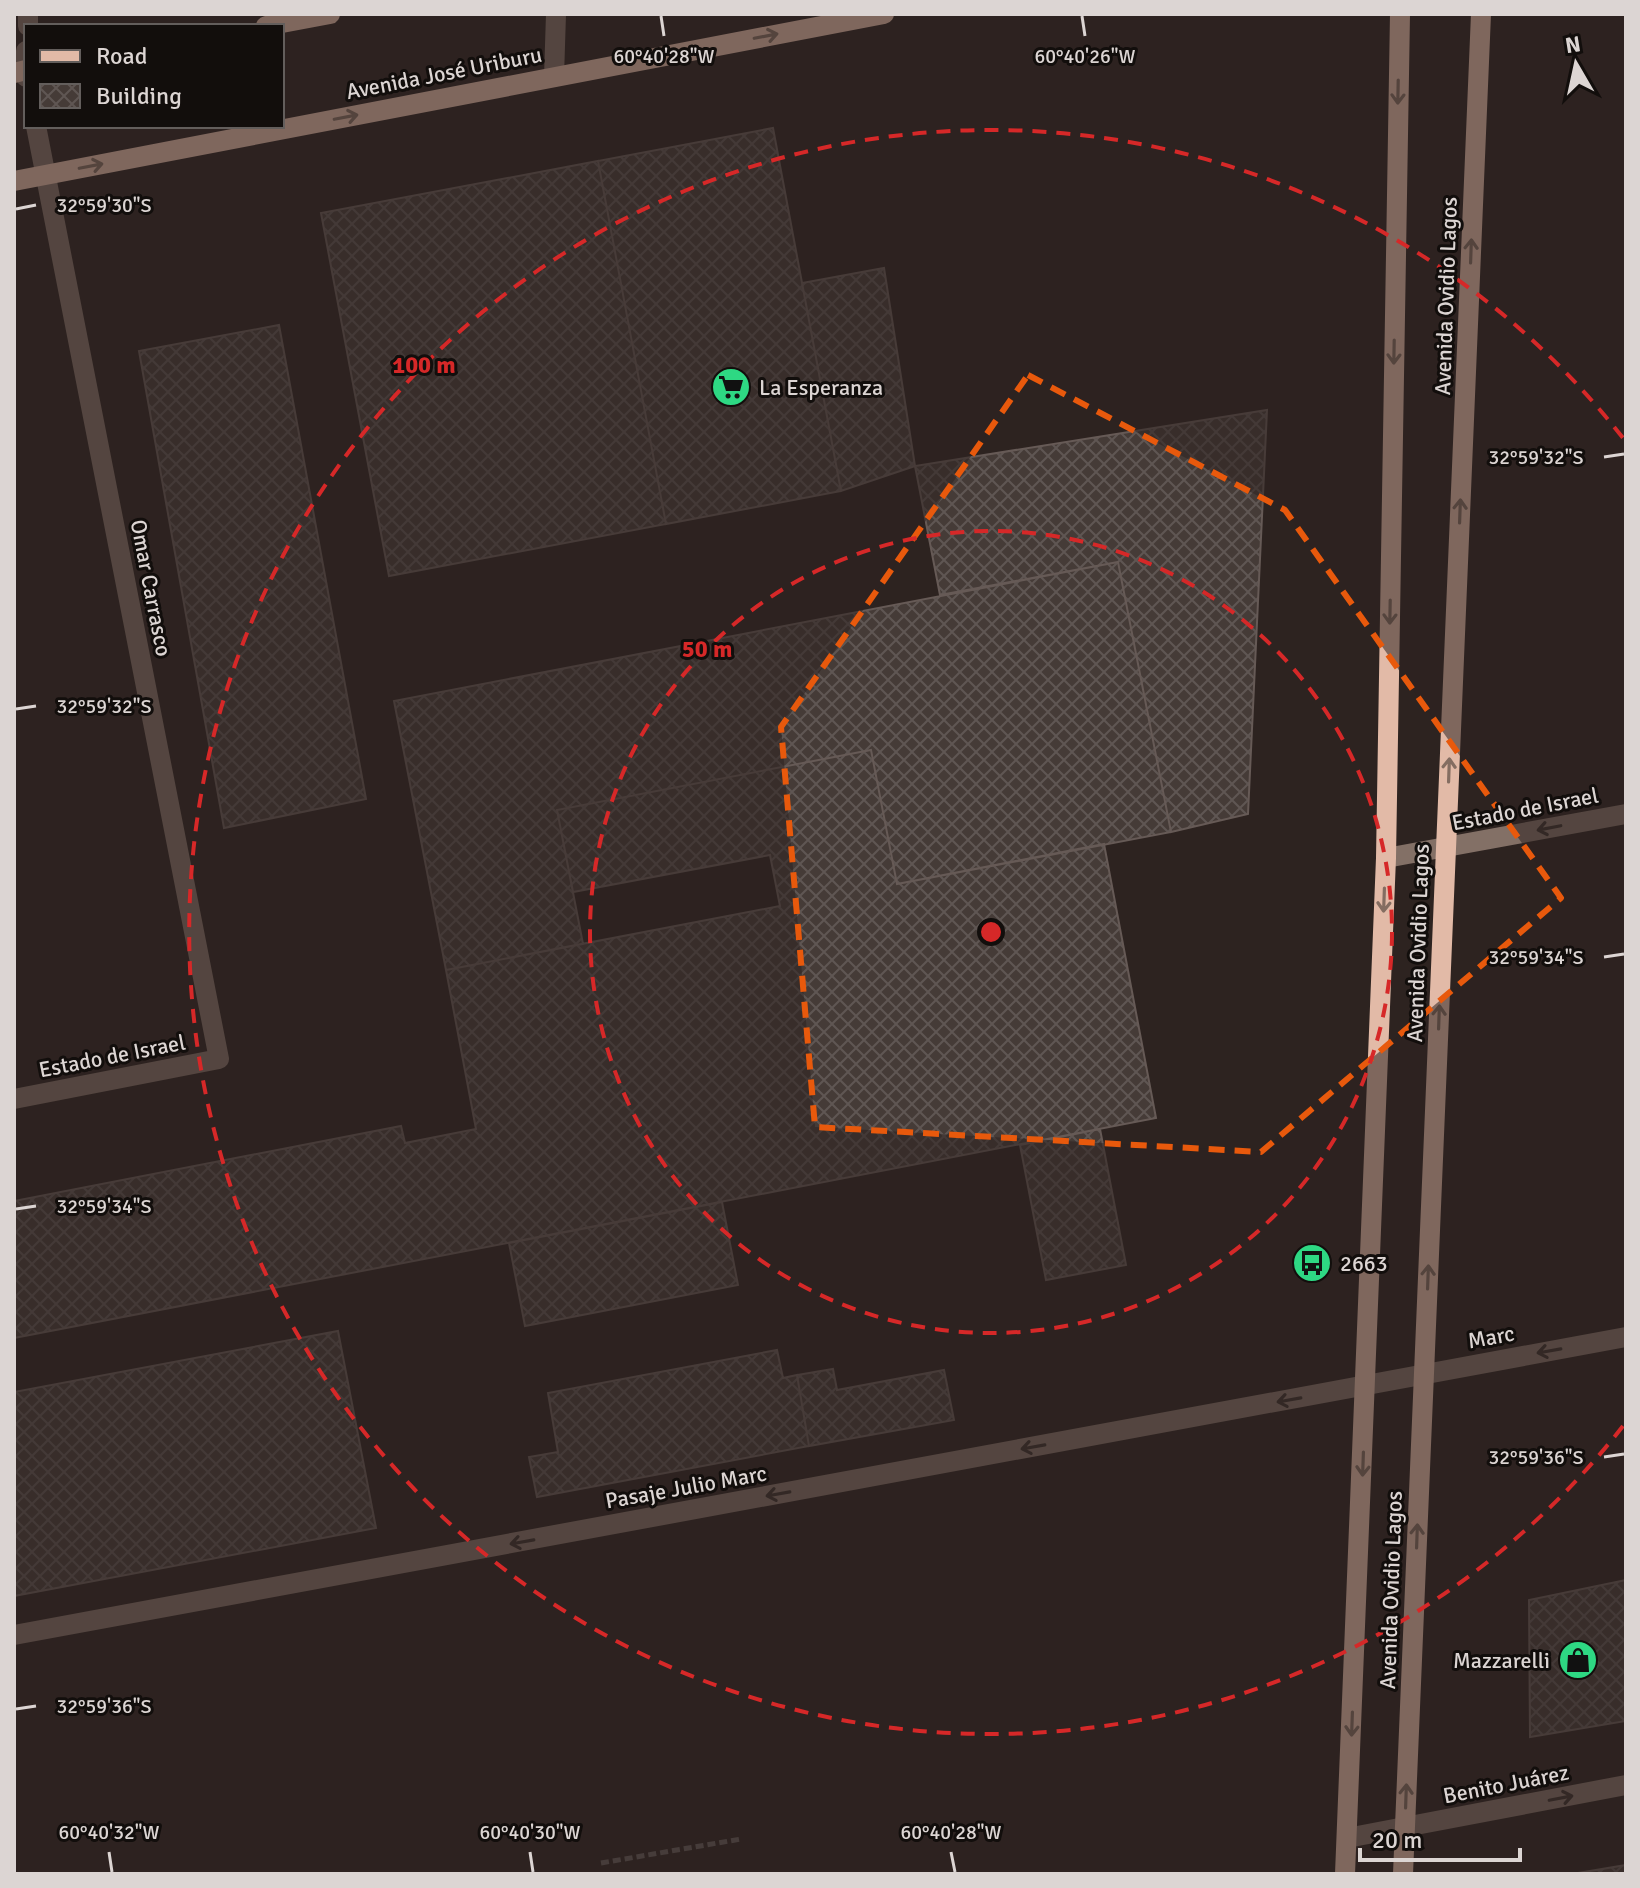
<svg xmlns="http://www.w3.org/2000/svg" width="1640" height="1888" viewBox="0 0 1640 1888" font-family="Signika,sans-serif">
<defs>
<pattern id="building-cross-hatch" width="8" height="8" patternUnits="userSpaceOnUse" patternTransform="scale(2)"><rect width="8" height="8" fill="#453b37"/><path d="M0 0l8 8M0 8l8-8" fill="none" stroke="#5f5653"/></pattern>
</defs>
<rect width="100%" height="100%" fill="#2d2320"/>
<!-- building -->
<path fill="url(#building-cross-hatch)" stroke="#665a56" stroke-width="2" d="M773,128L841,491L666,524L598,161Z
M598,161L666,524L389,576L321,213Z
M884,268L915,466L841,491L802,283Z
M279,325L366,799L224,828L139,351Z
M1267,410L1248,814L1171,832L1118,562L940,595L915,466Z
M1118,562L1171,832L897,884L871,750L557,810L583,944L446,970L394,701Z
M871,750L897,884L1104,844L1156,1118L14,1338V1201L401,1126L405,1143L476,1129L446,970L780,906L770,855L573,892L557,810Z
M1100,1129L1126,1265L1046,1280L1020,1145Z
M722,1202L738,1285L525,1326L509,1243Z
M338,1331L376,1528L14,1596V1392Z
M777,1350L783,1378L797,1375L809,1446L537,1497L529,1457L558,1452L548,1393Z
M833,1369L837,1390L944,1370L954,1420L809,1446L797,1375Z
M1626,1580V1721L1530,1737L1529,1600Z
M1626,1865V1874H1572Z"/>
<g fill="none" stroke-linecap="round" stroke-linejoin="round">
<!-- path -->
<path stroke="#655c5a" stroke-width="5" stroke-dasharray="8 4" stroke-linecap="butt" d="M601,1863L741,1839"/>
<!-- minor -->
<path stroke="#837066" stroke-width="20" d="M28,26V14
M26,51V77
M554,77L556,14
M1386,858L1626,814
M14,1099L219,1059L36,126
M14,1635L1626,1337
M1347,1838L1626,1785"/>
<!-- major -->
<path stroke="#e2baa7" stroke-width="20" d="M266,26L330,14
M14,73L26,70
M14,181L884,14
M1345,1874L1386,858L1400,14
M1403,1874L1481,14"/>
</g>
<!-- one-way arrows -->
<defs><path id="oneway-shaft" d="M-6 0H5M1.5-3L5.5 0L1.5 3" fill="none" stroke-width="1.6" stroke-linecap="round" stroke-linejoin="round" transform="scale(2)"/></defs>
<g stroke="#846d61">
<use href="#oneway-shaft" transform="translate(766 36) rotate(-11)"/>
<use href="#oneway-shaft" transform="translate(1398 92) rotate(91)"/>
<use href="#oneway-shaft" transform="translate(346 117) rotate(-11)"/>
<use href="#oneway-shaft" transform="translate(91 166) rotate(-11)"/>
<use href="#oneway-shaft" transform="translate(1471 251) rotate(-88)"/>
<use href="#oneway-shaft" transform="translate(1394 352) rotate(91)"/>
<use href="#oneway-shaft" transform="translate(1460 511) rotate(-88)"/>
<use href="#oneway-shaft" transform="translate(1390 612) rotate(91)"/>
<use href="#oneway-shaft" transform="translate(1449 770) rotate(-88)"/>
<use href="#oneway-shaft" transform="translate(1384 900) rotate(92)"/>
<use href="#oneway-shaft" transform="translate(1439 1017) rotate(-88)"/>
<use href="#oneway-shaft" transform="translate(1428 1277) rotate(-88)"/>
<use href="#oneway-shaft" transform="translate(1363 1464) rotate(92)"/>
<use href="#oneway-shaft" transform="translate(1417 1536) rotate(-88)"/>
<use href="#oneway-shaft" transform="translate(1352 1724) rotate(92)"/>
<use href="#oneway-shaft" transform="translate(1406 1796) rotate(-88)"/>
</g>
<g stroke="#3a302c">
<use href="#oneway-shaft" transform="translate(1549 828) rotate(169)"/>
<use href="#oneway-shaft" transform="translate(1549 1351) rotate(170)"/>
<use href="#oneway-shaft" transform="translate(1289 1400) rotate(170)"/>
<use href="#oneway-shaft" transform="translate(1033 1447) rotate(170)"/>
<use href="#oneway-shaft" transform="translate(778 1494) rotate(170)"/>
<use href="#oneway-shaft" transform="translate(522 1542) rotate(170)"/>
<use href="#oneway-shaft" transform="translate(1561 1798) rotate(-11)"/>
</g>
<!-- marked area -->
<path d="M0 0H1640V1888H0ZM1028,375L1285,510L1561,898L1261,1152L815,1127L781,727Z" fill="#2d2320" fill-opacity=".55" fill-rule="evenodd"/>
<path fill="none" stroke="#e8590c" stroke-width="6" stroke-dasharray="16 10" stroke-linejoin="round" d="M1028,375L1285,510L1561,898L1261,1152L815,1127L781,727Z"/>
<!-- ticks -->
<path fill="none" stroke="#dcd5d3" stroke-width="3" d="M661,16L664,36M1082,16L1085,36M16,209L36,205M1604,457L1624,454M16,709L36,706M1604,957L1624,954M16,1209L36,1206M1604,1457L1624,1454M16,1709L36,1706M109,1852L112,1872M530,1852L533,1872M951,1852L955,1872"/>
<!-- distance rings -->
<g fill="none" stroke="#d62828" stroke-width="4" stroke-dasharray="14 10">
<circle cx="991" cy="932" r="401"/>
<path d="M1623 1426A802 802 0 1 1 1623 438"/>
</g>
<!-- icons -->
<defs>
<g id="supermarket-disc" transform="scale(2)"><circle r="9.5" fill="#2ed883" stroke="#120e0c"/><path d="M-6-5.5h2.5l.6 2H6L4.5 2H-2.5L-4.4-4H-6ZM-1.5 3.2a1.3 1.3 0 1 0 .1 0ZM3 3.2a1.3 1.3 0 1 0 .1 0Z" fill="#111"/></g>
<g id="bus-disc" transform="scale(2)"><circle r="9.5" fill="#2ed883" stroke="#120e0c"/><path d="M-5-6H5V4H4V6H2V4H-2V6H-4V4H-5ZM-3.5-4V0h7V-4ZM-3.5 1.2v1.5H-2V1.2ZM2 1.2v1.5H3.5V1.2Z" fill="#111"/></g>
<g id="shop-disc" transform="scale(2)"><circle r="9.5" fill="#2ed883" stroke="#120e0c"/><path d="M-5-2.5h2.3a2.7 3.5 0 0 1 5.4 0H5L5.5 6h-11ZM-1.5-2.5h3a1.5 2.3 0 0 0-3 0Z" fill="#111"/></g>
</defs>
<g fill-rule="evenodd">
<use href="#supermarket-disc" x="731" y="387"/>
<use href="#bus-disc" x="1312" y="1263"/>
<use href="#shop-disc" x="1578" y="1660"/>
</g>
<g text-anchor="middle" dominant-baseline="central" stroke-width="6" stroke-linejoin="round" paint-order="stroke">
<!-- street labels -->
<g font-size="22" fill="#dcd5d3" stroke="#120e0c">
<text transform="translate(444 73) rotate(-11)">Avenida José Uriburu</text>
<text transform="translate(1446 296) rotate(-88)">Avenida Ovidio Lagos</text>
<text transform="translate(151 588) rotate(79)">Omar Carrasco</text>
<text transform="translate(1525 809) rotate(-11)">Estado de Israel</text>
<text transform="translate(1418 943) rotate(-88)">Avenida Ovidio Lagos</text>
<text transform="translate(112 1056) rotate(-11)">Estado de Israel</text>
<text transform="translate(1491 1337) rotate(-10)">Marc</text>
<text transform="translate(686 1487) rotate(-10)">Pasaje Julio Marc</text>
<text transform="translate(1391 1590) rotate(-88)">Avenida Ovidio Lagos</text>
<text transform="translate(1506 1784) rotate(-11)">Benito Juárez</text>
</g>
<!-- poi labels -->
<g font-size="22" fill="#dcd5d3" stroke="#120e0c" text-anchor="start">
<text x="759" y="387">La Esperanza</text>
<text x="1340" y="1263">2663</text>
<text x="1550" y="1660" text-anchor="end">Mazzarelli</text>
</g>
</g>
<g font-size="20" text-anchor="middle" fill="#dcd5d3" stroke="#120e0c" stroke-width="6" stroke-linejoin="round" paint-order="stroke">
<text x="664" y="63">60°40'28"W</text>
<text x="1085" y="63">60°40'26"W</text>
<text x="104" y="212">32°59'30"S</text>
<text x="1536" y="464">32°59'32"S</text>
<text x="104" y="713">32°59'32"S</text>
<text x="1536" y="964">32°59'34"S</text>
<text x="104" y="1213">32°59'34"S</text>
<text x="1536" y="1464">32°59'36"S</text>
<text x="104" y="1713">32°59'36"S</text>
<text x="109" y="1839">60°40'32"W</text>
<text x="530" y="1839">60°40'30"W</text>
<text x="951" y="1839">60°40'28"W</text>
</g>
<circle cx="991" cy="932" r="12" fill="#d62828" stroke="#120e0c" stroke-width="4"/>
<g font-size="24" text-anchor="middle" font-weight="bold" fill="#d62828" stroke="#120e0c" stroke-width="6" stroke-linejoin="round" paint-order="stroke">
<text x="424" y="373">100 m</text>
<text x="707" y="657">50 m</text>
</g>
<!-- border -->
<rect width="1640" height="1888" fill="none" stroke="#dcd5d3" stroke-width="32"/>
<!-- legend -->
<rect x="24" y="24" width="260" height="104" fill="#120e0c" stroke="#635e5c" stroke-width="2"/>
<rect x="40" y="50" width="40" height="12" fill="#e2baa7" stroke="#635e5c" stroke-width="2"/>
<text x="96" y="64" font-size="24" fill="#dcd5d3">Road</text>
<rect x="40" y="84" width="40" height="24" fill="url(#building-cross-hatch)" stroke="#635e5c" stroke-width="2"/>
<text x="96" y="104" font-size="24" fill="#dcd5d3">Building</text>
<!-- north arrow -->
<g transform="translate(1576 64) rotate(351)" stroke="#120e0c" stroke-width="6" paint-order="stroke">
<path d="M0-6L14 30L0 20L-14 30Z" fill="#dcd5d3"/>
<text y="-12" font-size="22" font-weight="bold" text-anchor="middle" fill="#dcd5d3">N</text>
</g>
<!-- scale -->
<path d="M1360 1848v12h160v-12" fill="none" stroke="#dcd5d3" stroke-width="4"/>
<text x="1372" y="1848" font-size="24" fill="#dcd5d3" stroke="#120e0c" stroke-width="6" paint-order="stroke">20 m</text>
</svg>
